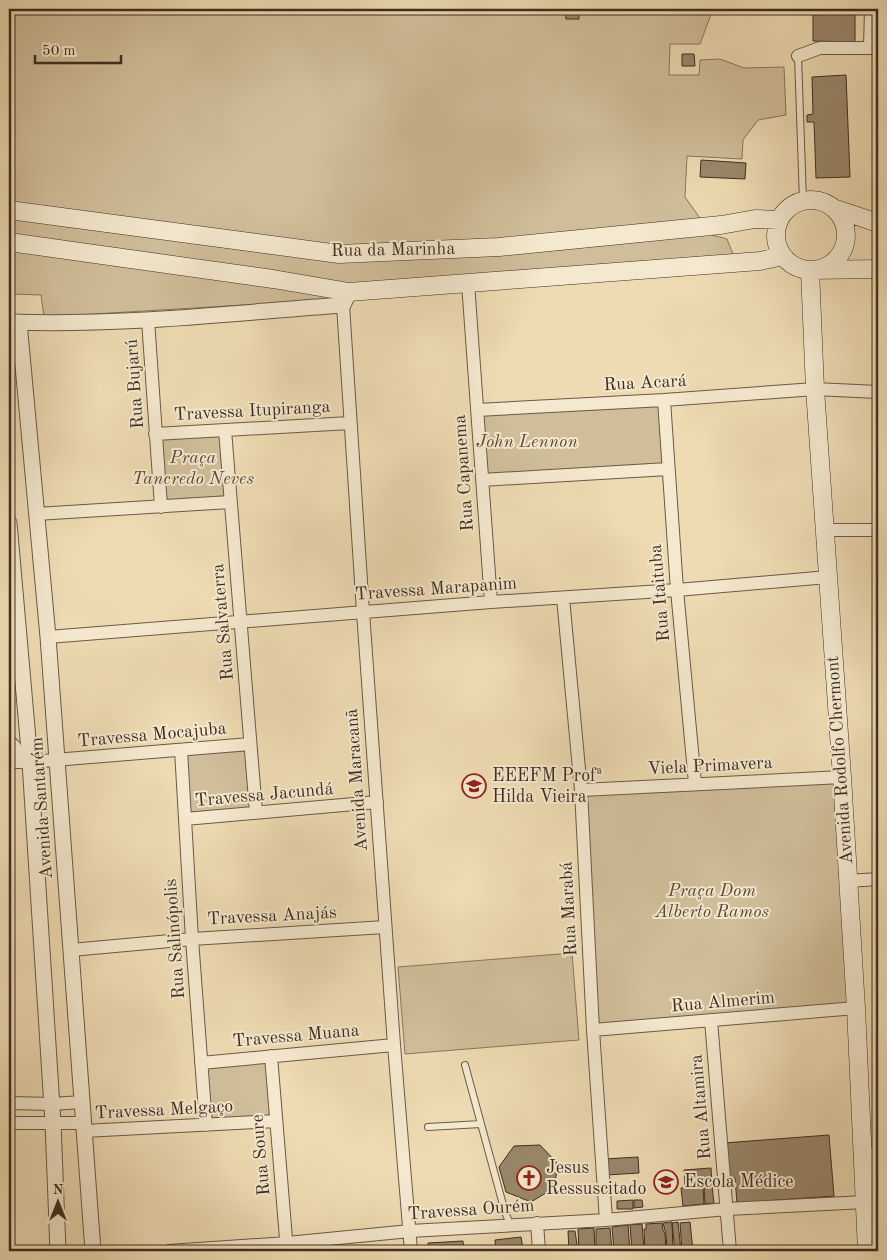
<svg xmlns="http://www.w3.org/2000/svg" width="887" height="1260" viewBox="0 0 887 1260" font-family="'Old Standard TT',serif">
<rect width="100%" height="100%" fill="#eedbb3"/>
<filter id="stains"><feTurbulence type="fractalNoise" baseFrequency=".004" numOctaves="4"/><feColorMatrix values="0 0 0 0 .2 0 0 0 0 .09 0 0 0 0 .02 0 0 0 .5 -.17"/></filter>
<radialGradient id="worn" r=".72"><stop offset=".6" stop-color="#630" stop-opacity="0"/><stop offset="1" stop-color="#630" stop-opacity=".3"/></radialGradient>
<!-- green -->
<path fill="#d0be9a" stroke="#87765d" d="M9,9H713L700,44H670L669,75H699L700,60L720,59L744,68L784,67L786,115L758,120L743,140L742,159L687,156L685,197L712,235L727,239L737,264L343,299L44,317L41,295L9,294Z
M664,400L668,469L482,480L477,410Z
M225,430L230,502L161,507L155,434Z
M250,744L256,812L185,819L181,750Z
M842,777L856,1008L593,1030L581,790Z
M572,953L579,1040L405,1054L398,967Z
M271,1056L276,1121L206,1125L201,1063Z"/>
<!-- building -->
<path fill="#9a886c" stroke="#3e2e20" d="M565,9H579V19H566Z
M813,9H855V14H813Z
M813,14H855V42L813,41Z
M682,54H694L695,66H682Z
M846,75L850,177L816,178L814,122H807V115L813,114L812,77Z
M701,160L746,163L745,179L700,177Z
M829,1135L834,1196L737,1203L735,1178L727,1179L724,1143Z
M540,1145L558,1164L554,1188L531,1202L506,1192L499,1167L514,1146Z
M638,1157L639,1173L606,1175L604,1159Z
M711,1168L712,1184L685,1186L684,1170Z
M712,1186L714,1203L705,1204L704,1187Z
M703,1187L704,1204L683,1206L681,1188Z
M633,1200V1209H617V1201Z
M634,1200H642L643,1207L634,1208Z
M672,1222L673,1251H667L666,1234L663,1223Z
M678,1222L681,1251H675L672,1223Z
M690,1222L693,1251H682L680,1223Z
M662,1223L663,1230L665,1234L666,1251H645L644,1229H646V1224Z
M642,1224L644,1251H632L630,1225Z
M628,1225L630,1251H614L612,1227Z
M594,1228L595,1251H579L578,1229Z
M610,1228L612,1251H596V1229Z
M568,1231H575L578,1251H569Z
M521,1237L523,1249L496,1251L495,1240Z
M463,1241L464,1251H429L428,1243Z"/>
<g fill="none" stroke-linecap="round" stroke-linejoin="round">
<!-- service casing -->
<g stroke="#6a5945" stroke-width="8">
<path id="service" d="M798,56L803,201
M465,1065L505,1212L510,1224
M428,1127L481,1124"/>
</g>
<!-- minor casing -->
<g stroke="#6a5945" stroke-width="14">
<path id="minor" d="M870,48L871,9
M798,56L820,48H878
M468,283L491,602
M343,305L363,612L394,1045L411,1251
M148,320L161,507
M664,400L677,590L695,783
M477,410L664,400L815,389L878,392
M225,430L256,812
M155,434L350,423
M482,480L668,469
M36,514L230,502
M824,530H878
M563,598L581,790L593,1030L606,1220
M48,637L491,602L677,590L828,577
M9,741L15,747L22,762
M181,750L192,939L206,1125
M9,762H30L250,744
M581,790L842,777
M185,819L377,802
M848,881L878,879
M71,950L192,939L385,927
M711,1020L730,1251
M593,1030L856,1008
M271,1056L287,1251
M201,1063L394,1045
M9,1103L52,1104L82,1102
M9,1123H83
M84,1131L276,1121
M864,1154L878,1153
M537,1223L539,1251
M169,1251L287,1243L410,1231L606,1220L727,1209L865,1202"/>
</g>
<!-- tertiary casing -->
<g stroke="#6a5945" stroke-width="17">
<path id="tertiary" d="M10,322C121,326 233,313 343,305L349,292
M19,322L48,637L93,1251
M9,523L30,762L53,1123L58,1251"/>
</g>
<!-- secondary casing -->
<g stroke="#3e2e20" stroke-width="19">
<path id="secondary" d="M776 235a35 35 0 1 1 70 0a35 35 0 1 1-70 0Z
M833,208L878,223
M9,210L339,254L499,247L721,225L755,219L779,220
M9,242L273,279L349,292L760,261L783,256
M867,1251L856,1008L842,777L815,389L810,270L878,269"/>
</g>
<!-- service -->
<use href="#service" stroke="#f4e8ce" stroke-width="6"/>
<!-- minor -->
<use href="#minor" stroke="#f4e8ce" stroke-width="12"/>
<!-- tertiary -->
<use href="#tertiary" stroke="#f4e8ce" stroke-width="15"/>
<!-- secondary -->
<use href="#secondary" stroke="#f4e8ce" stroke-width="18"/>
</g>
<!-- icons -->
<defs>
<g id="school-ring" transform="scale(1.25)"><circle r="9.5" fill="#f4e8ce" stroke="#8f2418" stroke-width="1.5"/><path d="M0-5L7-2L0 1L-7-2ZM-4 1L0 2.5L4 1V4Q0 6-4 4Z" fill="#8f2418"/></g>
<g id="church-ring" transform="scale(1.25)"><circle r="9.5" fill="#f4e8ce" stroke="#8f2418" stroke-width="1.5"/><path d="M-1.2-6h2.4v3.5h3.3v2.4h-3.3V6h-2.4V-.1h-3.3v-2.4h3.3Z" fill="#8f2418"/></g>
</defs>
<g fill-rule="evenodd">
<use href="#school-ring" x="474" y="786"/>
<use href="#church-ring" x="529" y="1178"/>
<use href="#school-ring" x="666" y="1182"/>
</g>
<g text-anchor="middle" dominant-baseline="central" stroke-width="4" stroke-linejoin="round" paint-order="stroke">
<!-- street labels -->
<g font-size="18" fill="#3e2e20" stroke="#f4e8ce">
<text transform="translate(393 250) rotate(-1)">Rua da Marinha</text>
<text transform="translate(645 383) rotate(-3)">Rua Acará</text>
<text transform="translate(135 384) rotate(-94)">Rua Bujarú</text>
<text transform="translate(252 411) rotate(-3)">Travessa Itupiranga</text>
<text transform="translate(464 473) rotate(-94)">Rua Capanema</text>
<text transform="translate(436 589) rotate(-4)">Travessa Marapanim</text>
<text transform="translate(660 593) rotate(-95)">Rua Itaituba</text>
<text transform="translate(223 622) rotate(-95)">Rua Salvaterra</text>
<text transform="translate(152 735) rotate(-5)">Travessa Mocajuba</text>
<text transform="translate(840 760) rotate(-94)">Avenida Rodolfo Chermont</text>
<text transform="translate(710 766) rotate(-3)">Viela Primavera</text>
<text transform="translate(357 780) rotate(-94)">Avenida Maracanã</text>
<text transform="translate(264 795) rotate(-5)">Travessa Jacundá</text>
<text transform="translate(42 808) rotate(-94)">Avenida Santarém</text>
<text transform="translate(569 909) rotate(-93)">Rua Marabá</text>
<text transform="translate(272 916) rotate(-3)">Travessa Anajás</text>
<text transform="translate(175 939) rotate(-94)">Rua Salinópolis</text>
<text transform="translate(723 1002) rotate(-5)">Rua Almerim</text>
<text transform="translate(296 1036) rotate(-5)">Travessa Muana</text>
<text transform="translate(701 1107) rotate(-95)">Rua Altamira</text>
<text transform="translate(164 1110) rotate(-3)">Travessa Melgaço</text>
<text transform="translate(261 1155) rotate(-95)">Rua Soure</text>
<text transform="translate(471 1210) rotate(-4)">Travessa Ourém</text>
</g>
<!-- park labels -->
<g font-size="18" font-style="italic" fill="#5b4b38" stroke="#f4e8ce">
<text x="527" y="442">John Lennon</text>
<text x="193" y="458">Praça<tspan x="193" dy="21">Tancredo Neves</tspan></text>
<text x="712" y="891">Praça Dom<tspan x="712" dy="21">Alberto Ramos</tspan></text>
</g>
<!-- poi labels -->
<g font-size="18" fill="#3e2e20" stroke="#f4e8ce" text-anchor="start">
<text x="492" y="776">EEEFM Profª<tspan x="492" dy="21">Hilda Vieira</tspan></text>
<text x="546" y="1168">Jesus<tspan x="546" dy="21">Ressuscitado</tspan></text>
<text x="684" y="1182">Escola Médice</text>
</g>
</g>
<!-- margin -->
<rect width="887" height="1260" fill="none" stroke="#eedbb3" stroke-width="30"/>
<rect x="10" y="10" width="867" height="1240" fill="none" stroke="#3e2e20" stroke-width="2.5"/>
<rect x="15" y="15" width="857" height="1230" fill="none" stroke="#3e2e20"/>
<!-- north arrow -->
<g transform="translate(58 1202)" stroke="#f4e8ce" stroke-width="4" paint-order="stroke">
<path d="M0-4L9 19L0 12L-9 19Z" fill="#3e2e20"/>
<text y="-8" font-size="14" font-weight="bold" text-anchor="middle" fill="#3e2e20">N</text>
</g>
<!-- scale -->
<path d="M35 55v8h86v-8" fill="none" stroke="#3e2e20" stroke-width="2.5"/>
<text x="42" y="55" font-size="15" fill="#3e2e20" stroke="#f4e8ce" stroke-width="4" paint-order="stroke">50 m</text>
<rect width="100%" height="100%" filter="url(#stains)"/>
<rect width="100%" height="100%" fill="url(#worn)"/>
</svg>
